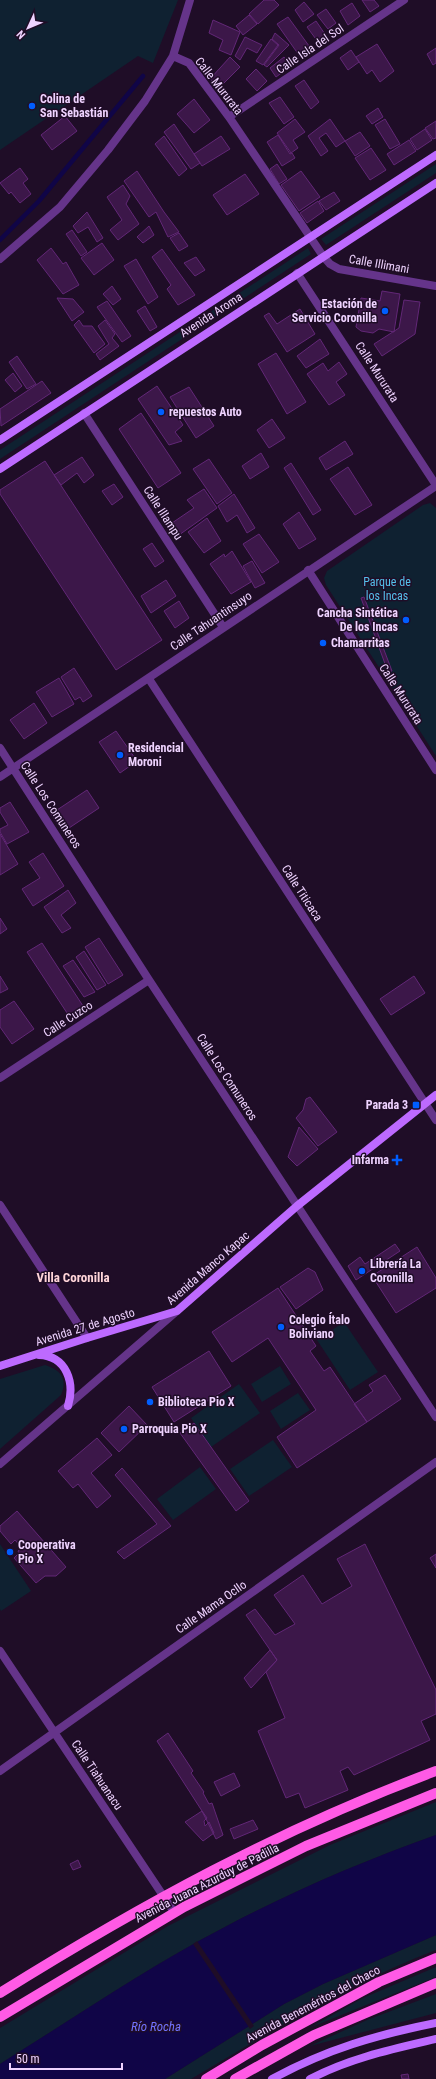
<svg xmlns="http://www.w3.org/2000/svg" width="436" height="2079" viewBox="0 0 436 2079" font-family="'Roboto Condensed',sans-serif">
<rect width="100%" height="100%" fill="#1f0d27"/>
<!-- green -->
<path fill="#0f2131" d="M0,0H178L153,63L138,56L0,150Z
M436,164V173L326,245L321,239Z
M308,248L311,254L0,459V450Z
M430,503L436,508V756L326,585L324,578L327,571L423,505Z
M344,1322L378,1372L350,1390L317,1340Z
M45,1365C61,1370 68,1379 61,1395L0,1449V1379Z
M280,1366L291,1384L262,1402L251,1384Z
M239,1384L260,1413L211,1447L191,1418Z
M298,1393L310,1410L281,1429L270,1411Z
M273,1440L292,1467L249,1496L230,1469Z
M200,1467L216,1489L173,1520L157,1499Z
M0,1544L31,1591L1,1611L0,1609Z
M436,1802V1835C363,1861 293,1891 225,1927C148,1967 74,2018 0,2064V2028L168,1926L330,1845Z
M436,1935V1950C349,1983 271,2032 191,2079H165L284,2004L323,1984Z
M436,1967V1977L309,2028L363,1998Z
M436,1994V2013L310,2046L367,2020Z"/>
<!-- water -->
<path fill="#100547" d="M436,1835V1935L323,1984L284,2004L165,2079H0V2064C74,2018 148,1967 225,1927C293,1891 363,1861 436,1835Z"/>
<!-- pier -->
<path fill="#1f0d27" d="M197,1941L254,2026L250,2029L193,1944Z"/>
<g fill="none" stroke-linecap="round" stroke-linejoin="round">
<!-- stream -->
<path stroke="#100547" stroke-width="4.5" d="M0,240L39,201L143,76"/>
</g>
<!-- building -->
<path fill="#3c1749" stroke="#622777" d="M264,0H274L279,5L258,24L249,14Z
M362,0H374L379,6L370,12Z
M304,2L314,14L303,22L295,10Z
M352,3L360,16L348,25L340,11Z
M326,9L336,23L328,29L317,15Z
M249,15L257,24L243,35L236,26Z
M288,17L312,50L301,58L277,24Z
M213,20L240,32L231,55L219,50L223,40L209,33Z
M316,21L329,40L321,46L307,27Z
M275,33L289,45L267,67L264,65L279,45L272,39Z
M245,37L262,45L257,53L247,48L240,60L235,56Z
M271,39L278,45L263,65L256,61Z
M377,44L394,71L380,82L372,70L367,74L356,57Z
M436,48V63L433,65L427,54Z
M351,50L359,62L348,70L340,58Z
M230,57L240,67L219,88L210,79Z
M284,57L291,66L276,77L270,68Z
M256,69L267,81L257,91L246,79Z
M304,80L319,102L311,109L295,86Z
M280,97L294,117L284,124L269,103Z
M194,99L210,120L194,133L177,114Z
M378,108L383,117L372,124L366,116Z
M65,116L77,131L52,150L41,135Z
M295,119L305,132L293,140L298,148L291,153L277,133Z
M330,119L345,141L336,147L326,133L319,138L328,151L321,156L308,136Z
M385,119L400,144L390,149L375,125Z
M436,121V138L433,139L425,128Z
M174,124L200,163L191,169L164,132Z
M425,129L432,140L417,150L410,139Z
M360,132L370,146L355,156L345,141Z
M278,135L290,154L292,153L295,158L282,166L267,142Z
M164,136L187,169L179,176L155,144Z
M221,136L230,149L202,166L194,154Z
M409,140L416,151L394,165L387,154Z
M371,148L386,170L370,180L355,158Z
M277,164L287,179L279,184L270,169Z
M20,168L28,179L23,183L31,194L20,203L11,192L9,194L0,183Z
M137,171L164,212L179,232L168,237L156,212L149,217L124,181Z
M301,171L320,197L299,211L281,185Z
M245,174L259,194L227,215L213,195Z
M123,185L130,196L126,204L139,224L118,240L110,230L122,220L107,197Z
M334,192L340,201L326,210L319,201Z
M318,201L324,211L307,223L300,213Z
M87,212L103,238L97,242L88,227L78,233L73,226Z
M149,226L154,235L143,243L137,237Z
M72,230L87,252L81,256L66,234Z
M179,233L188,246L179,251L170,238Z
M102,243L114,260L94,275L81,258Z
M51,248L63,264L66,262L79,285L63,294L37,260Z
M162,249L195,295L178,305L167,289L171,285L152,257Z
M196,257L205,270L195,276L184,263Z
M136,259L158,297L148,304L124,266Z
M112,286L121,299L113,305L103,294Z
M382,291L400,294L394,332L379,329L373,333L361,331L356,327L361,298L380,301Z
M57,298L73,299L84,312L72,321Z
M404,300L420,302L415,334L382,356L374,344L399,328Z
M107,301L131,336L122,342L97,307Z
M145,306L157,327L150,331L137,311Z
M300,309L315,334L287,352L264,316L269,313L277,324Z
M79,320L83,326H92L105,344L94,353L74,325Z
M105,320L115,334L112,338L119,346L100,360L96,354L109,344L98,326Z
M320,339L329,354L306,368L297,356Z
M276,353L306,402L287,414L258,364Z
M17,356L36,384L27,389L9,362Z
M339,362L347,374L336,382L345,395L329,405L307,374L323,363L328,371Z
M13,373L22,386L15,392L5,380Z
M42,381L51,393L1,426L0,409Z
M157,386L183,425L175,432L182,441L169,445L138,399Z
M189,387L214,426L196,438L170,397Z
M141,413L181,473L158,488L119,429Z
M272,419L285,438L269,448L257,430Z
M345,441L353,454L326,470L319,458Z
M261,453L269,467L250,479L242,466Z
M82,457L94,475L84,483L77,473L61,485L54,475Z
M209,459L232,493L217,504L193,469Z
M45,461L162,640L116,670L0,494V490Z
M291,463L321,510L313,515L284,468Z
M348,467L372,505L355,515L330,479Z
M114,484L123,497L112,505L102,491Z
M204,489L217,508L179,535L172,523L194,508L187,500Z
M234,494L255,528L247,533L237,515L227,522L218,506Z
M299,512L316,539L299,549L283,524Z
M207,518L221,541L204,553L188,532Z
M259,534L279,562L262,573L243,544Z
M152,543L164,561L155,567L143,549Z
M232,551L251,582L231,594L210,564L224,554L225,557Z
M252,561L265,583L255,588L243,566Z
M166,580L176,596L151,613L141,596Z
M364,597L392,671L388,672L361,598Z
M179,601L189,618L175,628L164,611Z
M74,668L92,696L83,702L80,697L75,700L61,677Z
M59,678L74,704L52,717L36,692Z
M34,703L47,723L24,739L10,720Z
M116,731L137,761L120,773L99,742Z
M87,790L99,808L63,832L51,814Z
M10,802L29,832L7,844L0,832V829L8,825L0,812V808Z
M0,834L18,864L0,875Z
M43,853L64,886L33,906L22,889L40,878L29,862Z
M68,890L76,903L61,915L71,928L62,933L44,907Z
M0,918L7,929L0,934Z
M99,938L123,975L108,984L85,947Z
M42,943L83,1006L69,1016L27,952Z
M84,951L106,985L97,990L76,957Z
M73,960L95,992L84,997L63,966Z
M0,976L8,989L0,993Z
M414,976L425,993L391,1015L380,999Z
M14,1001L34,1029L12,1044L0,1027V1010Z
M310,1097L337,1132L318,1146L296,1118L303,1110L306,1099Z
M299,1127L318,1149L297,1166L288,1157Z
M395,1244L400,1251L356,1280L348,1266L360,1257L365,1264Z
M417,1247L436,1278V1288L396,1313L372,1276Z
M308,1268L315,1272L323,1290L296,1309L280,1287Z
M278,1288L316,1346L310,1351L324,1371L330,1367L367,1422L297,1468L277,1437L316,1410L268,1338L232,1362L212,1332Z
M209,1351L231,1386L174,1422L152,1387Z
M385,1375L401,1399L367,1422L354,1404L373,1391L369,1385Z
M129,1406L147,1425L119,1452L101,1433Z
M194,1423L249,1501L236,1511L180,1433Z
M97,1438L112,1455L91,1473L111,1496L97,1508L78,1484L73,1488L58,1471Z
M122,1468L171,1526L124,1559L117,1552L157,1524L115,1475Z
M17,1511L66,1567L56,1576H45L36,1583L14,1558L19,1553L18,1551L22,1548L15,1540L11,1544L0,1531V1526Z
M365,1544L436,1690V1714L421,1721L430,1740L354,1775L348,1767L340,1771L348,1790L305,1808L299,1793L286,1798L258,1731L285,1718L266,1672L277,1660L246,1615L255,1609L275,1635L295,1624L274,1595L303,1575L322,1604L352,1586L337,1559Z
M436,1554V1568L430,1558Z
M270,1650L277,1660L251,1688L244,1678Z
M168,1733L193,1771L191,1773L204,1792L203,1793L209,1804L212,1803L223,1835L216,1839L202,1811L157,1741Z
M234,1773L240,1786L221,1796L214,1782Z
M202,1811L207,1818L204,1821L205,1826L209,1822L214,1833L203,1841L185,1822Z
M253,1820L258,1829L234,1839L230,1829Z
M78,1860L81,1867L73,1870L70,1864Z
M408,2074L409,2079H402L401,2075Z"/>
<g fill="none" stroke-linecap="round" stroke-linejoin="round">
<!-- street -->
<path stroke="#65348a" stroke-width="8" d="M173,56L189,63L229,117L323,256L330,264L339,269L436,286
M229,117L404,0
M0,259L60,207L108,150L145,101L173,56L190,0
M297,273L436,485
M84,413L223,627
M308,570L436,770
M149,679L436,1120
M0,748L149,980L436,1417
M0,777L436,486
M0,1078L149,980
M0,1205L87,1338
M0,1464L177,1311
M0,1651L174,1912
M0,1771L436,1462"/>
<!-- secondary -->
<path stroke="#bd6aff" stroke-width="8" d="M0,440L436,155
M0,469L436,183
M39,1355C67,1356 75,1383 68,1406
M0,1366L87,1338L177,1311L297,1206L436,1095
M272,2079C327,2049 376,2035 436,2023
M310,2079C350,2058 393,2049 436,2039"/>
<!-- primary -->
<path stroke="#ff5ae5" stroke-width="10" d="M0,1993C141,1905 280,1829 436,1771
M0,2017L184,1907L306,1846L436,1793
M206,2079L262,2045L379,1982L436,1958
M235,2079L314,2035L436,1983"/>
</g>
<!-- markers -->
<g fill="#005efe" stroke="#1f0d27" stroke-width="1.5">
<circle cx="32" cy="106" r="4"/>
<circle cx="385" cy="311" r="4"/>
<circle cx="161" cy="412" r="4"/>
<circle cx="406" cy="620" r="4"/>
<circle cx="323" cy="643" r="4"/>
<circle cx="120" cy="755" r="4"/>
<rect x="412" y="1101" width="8" height="8" rx="2"/>
<path d="M395 1154h4v4h4v4h-4v4h-4v-4h-4v-4h4z"/>
<circle cx="362" cy="1271" r="4"/>
<circle cx="281" cy="1327" r="4"/>
<circle cx="150" cy="1402" r="4"/>
<circle cx="124" cy="1429" r="4"/>
<circle cx="10" cy="1552" r="4"/>
</g>
<g text-anchor="middle" dominant-baseline="central" stroke-width="3" stroke-linejoin="round" paint-order="stroke">
<!-- street labels -->
<g font-size="12" fill="#efd3ff" stroke="#1f0d27">
<text transform="translate(310 49) rotate(-34)">Calle Isla del Sol</text>
<text transform="translate(219 86) rotate(52)">Calle Mururata</text>
<text transform="translate(379 264) rotate(10)">Calle Illimani</text>
<text transform="translate(211 315) rotate(-33)">Avenida Aroma</text>
<text transform="translate(377 372) rotate(57)">Calle Mururata</text>
<text transform="translate(163 513) rotate(57)">Calle Illampu</text>
<text transform="translate(211 621) rotate(-34)">Calle Tahuantinsuyo</text>
<text transform="translate(401 694) rotate(57)">Calle Mururata</text>
<text transform="translate(51 805) rotate(57)">Calle Los Comuneros</text>
<text transform="translate(302 893) rotate(57)">Calle Titicaca</text>
<text transform="translate(68 1019) rotate(-33)">Calle Cuzco</text>
<text transform="translate(227 1077) rotate(57)">Calle Los Comuneros</text>
<text transform="translate(208 1268) rotate(-41)">Avenida Manco Kapac</text>
<text transform="translate(85 1327) rotate(-17)">Avenida 27 de Agosto</text>
<text transform="translate(211 1607) rotate(-35)">Calle Mama Ocllo</text>
<text transform="translate(97 1775) rotate(56)">Calle Tiahuanacu</text>
<text transform="translate(207 1883) rotate(-27)">Avenida Juana Azurduy de Padilla</text>
<text transform="translate(313 2004) rotate(-28)">Avenida Beneméritos del Chaco</text>
</g>
<!-- poi labels -->
<g font-size="12" font-weight="bold" fill="#efd3ff" stroke="#1f0d27" text-anchor="start">
<text x="40" y="99">Colina de<tspan x="40" dy="14">San Sebastián</tspan></text>
<text x="377" y="304" text-anchor="end">Estación de<tspan x="377" dy="14">Servicio Coronilla</tspan></text>
<text x="169" y="412">repuestos Auto</text>
<text x="398" y="613" text-anchor="end">Cancha Sintética<tspan x="398" dy="14">De los Incas</tspan></text>
<text x="331" y="643">Chamarritas</text>
<text x="128" y="748">Residencial<tspan x="128" dy="14">Moroni</tspan></text>
<text x="408" y="1105" text-anchor="end">Parada 3</text>
<text x="389" y="1160" text-anchor="end">Infarma</text>
<text x="370" y="1264">Librería La<tspan x="370" dy="14">Coronilla</tspan></text>
<text x="289" y="1320">Colegio Ítalo<tspan x="289" dy="14">Boliviano</tspan></text>
<text x="158" y="1402">Biblioteca Pio X</text>
<text x="132" y="1429">Parroquia Pio X</text>
<text x="18" y="1545">Cooperativa<tspan x="18" dy="14">Pio X</tspan></text>
</g>
<!-- park labels -->
<g font-size="12" fill="#54c0ea" stroke="#1f0d27">
<text x="387" y="582">Parque de<tspan x="387" dy="14">los Incas</tspan></text>
</g>
<!-- neighbourhood labels -->
<g font-size="13" font-weight="bold" fill="#ffd5d9" stroke="#1f0d27">
<text x="73" y="1277">Villa Coronilla</text>
</g>
<!-- water labels -->
<g font-size="13" font-style="italic" fill="#7172ff" stroke="#1f0d27">
<text x="156" y="2026">Río Rocha</text>
</g>
</g>
<!-- north arrow -->
<g transform="translate(28 28) rotate(226)" stroke="#1f0d27" stroke-width="3" paint-order="stroke">
<path d="M0-3L7 15L0 10L-7 15Z" fill="#efd3ff"/>
<text y="-6" font-size="11" font-weight="bold" text-anchor="middle" fill="#efd3ff">N</text>
</g>
<!-- scale -->
<path d="M10 2063v6h112v-6" fill="none" stroke="#efd3ff" stroke-width="2"/>
<text x="16" y="2063" font-size="12" fill="#efd3ff" stroke="#1f0d27" stroke-width="3" paint-order="stroke">50 m</text>
</svg>
